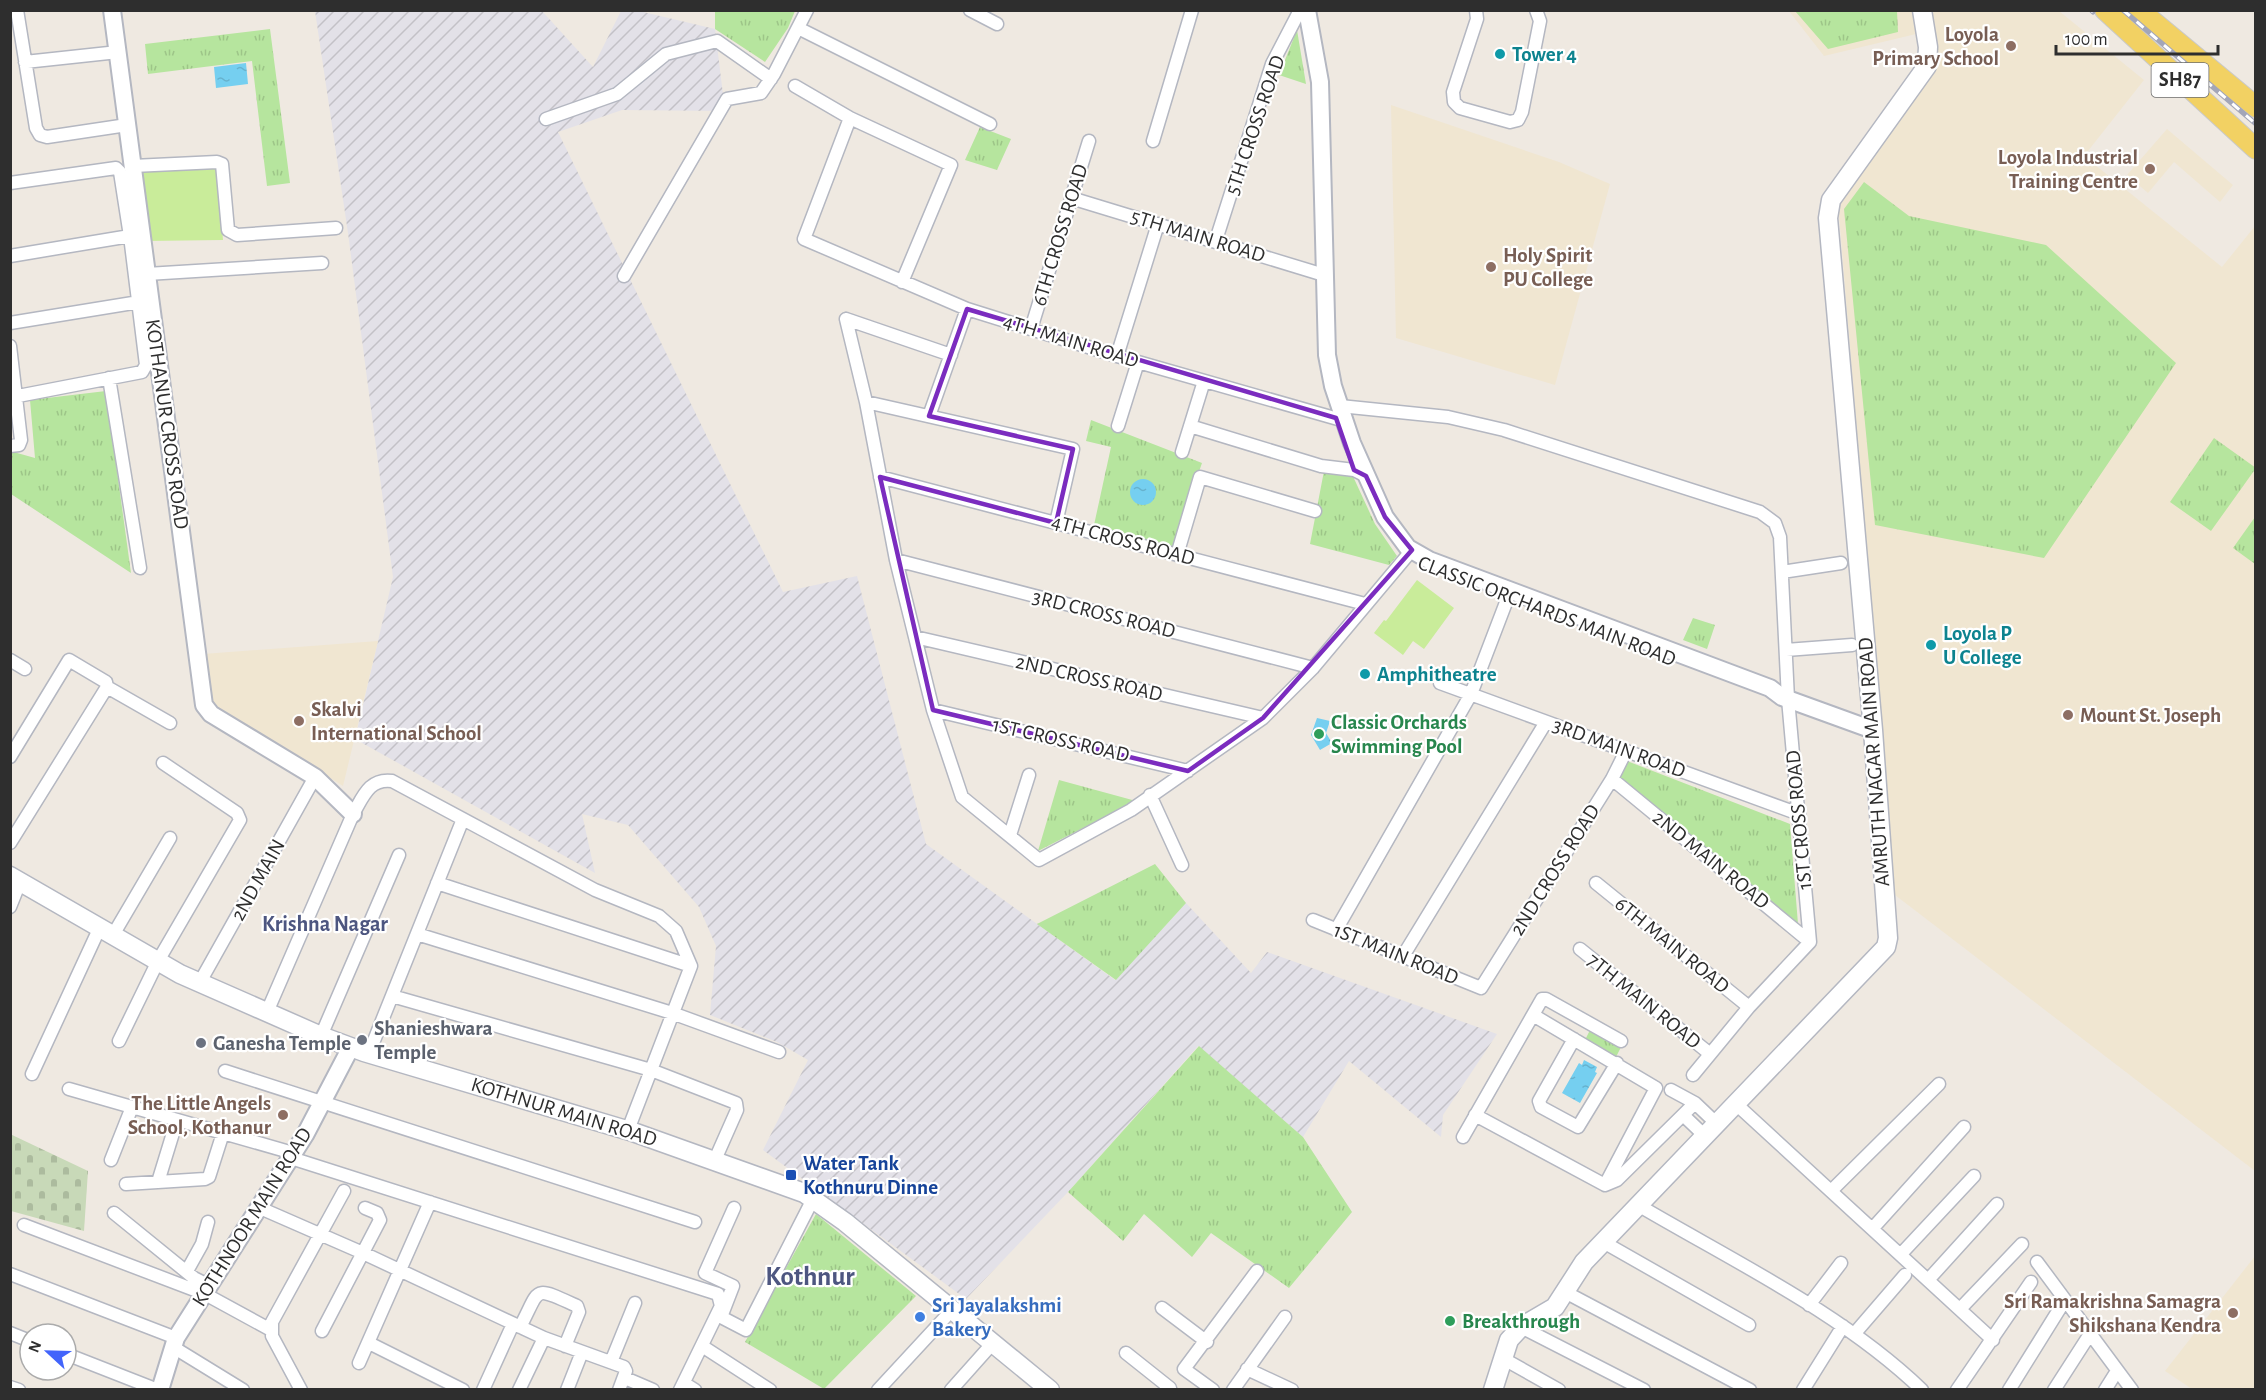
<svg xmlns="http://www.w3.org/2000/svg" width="2266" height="1400" viewBox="0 0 2266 1400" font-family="'Alegreya Sans',sans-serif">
<defs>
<pattern id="industrial-furrows" width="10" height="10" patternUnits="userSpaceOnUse" patternTransform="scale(1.5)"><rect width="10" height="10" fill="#e3e1e8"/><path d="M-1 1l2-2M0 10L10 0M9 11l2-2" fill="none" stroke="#c3c1c7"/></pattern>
<pattern id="grass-tufts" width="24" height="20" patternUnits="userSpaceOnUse" patternTransform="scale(1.5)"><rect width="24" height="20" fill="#b6e59e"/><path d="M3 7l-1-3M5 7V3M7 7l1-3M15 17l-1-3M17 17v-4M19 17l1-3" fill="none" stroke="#9dc588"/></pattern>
<pattern id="cemetery-stones" width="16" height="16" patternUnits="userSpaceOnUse" patternTransform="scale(1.5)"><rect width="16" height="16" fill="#c8d9b8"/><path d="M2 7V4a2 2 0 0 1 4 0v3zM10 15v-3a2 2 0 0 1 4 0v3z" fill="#acbb9e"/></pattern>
<pattern id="water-ripples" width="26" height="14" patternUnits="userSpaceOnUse" patternTransform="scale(1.5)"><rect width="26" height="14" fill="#75cff0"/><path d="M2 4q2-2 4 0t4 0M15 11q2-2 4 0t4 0" fill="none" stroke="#66b2ce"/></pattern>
</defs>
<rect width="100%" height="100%" fill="#efe9e1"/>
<!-- industrial -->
<path fill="url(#industrial-furrows)" d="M315,11H542L593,67L621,11H639L715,29L725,111L622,110L558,132L783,592L857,576L926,844L1115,980L1186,903L1251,973L1267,952L1497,1034L1443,1115L1441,1137L1349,1061L1303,1137L1198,1046L1068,1192L966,1299L763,1150L808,1060L777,1042L710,1015L716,946L699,907L628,825L582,814L595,873L355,739L393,577L348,233Z"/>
<!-- education -->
<path fill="#f0e6d1" d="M1789,11H1915L1916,34L1824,56Z
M1932,11H2059L2144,80L2084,156L2222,267L2255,226V1171L1895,895L1838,202L1935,70Z
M1391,105L1559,162L1610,184L1555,385L1396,338Z
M2167,129L2233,185L2220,202L2174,162L2148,193L2127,175Z
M378,641L343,786L209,703L203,654Z
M2255,1256V1389H2192L2165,1371Z"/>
<!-- grass -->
<path fill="url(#grass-tufts)" d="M715,11V10L795,11L788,28L765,62L715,29Z
M1795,11H1897L1898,32L1828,49Z
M270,29L290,183L267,186L252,61L148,74L145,44Z
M1297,30L1306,84L1279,75Z
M980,127L1011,139L997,170L965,160Z
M1864,182L1909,216L2046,245L2176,363L2044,558L1875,525L1844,209Z
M106,391L131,573L11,494L10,451L35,458L30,400Z
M1091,420L1202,463L1173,547L1094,525L1111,447L1086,441Z
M2214,438L2256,468L2211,531L2170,502Z
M1324,471L1351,472L1375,524L1397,556L1389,565L1310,544Z
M2255,517V564L2233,548Z
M1693,618L1715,625L1707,649L1683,640Z
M1627,761L1790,824L1798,924L1618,776Z
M1059,780L1136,801L1038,851Z
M1155,864L1186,903L1116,980L1037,924Z
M1590,1030L1621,1047L1616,1057L1585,1040Z
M1199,1046L1303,1137L1352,1212L1289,1288L1211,1233L1192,1257L1144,1214L1123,1241L1068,1192Z
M816,1214L916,1296L824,1389L745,1342Z"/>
<!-- cemetery -->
<path fill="url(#cemetery-stones)" d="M10,1134L88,1171L84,1231L11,1211Z"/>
<!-- pitch -->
<path fill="#c9ec9a" d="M217,168L223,240L145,241L138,172Z
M1417,580L1454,608L1424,649L1413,641L1403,655L1374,633L1384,620L1386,621Z"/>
<!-- water -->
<path fill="url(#water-ripples)" d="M246,63L248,84L216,88L214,67Z
M1130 492a13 13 0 1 1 26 0a13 13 0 1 1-26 0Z
M1317,718L1330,721L1326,733L1332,743L1320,750L1311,735Z
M1584,1060L1597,1067L1595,1072L1597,1073L1580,1103L1562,1093L1579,1063L1582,1065Z"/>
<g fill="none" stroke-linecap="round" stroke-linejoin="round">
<!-- minor casing -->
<g stroke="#b4b7c1" stroke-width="15">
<path id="minor" d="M17,10L36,128L40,135L47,137L127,125
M970,10L997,24
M1476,10L1477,19L1453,92L1454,102L1460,108L1510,122L1518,120L1522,112L1540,21L1536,10
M798,28L990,124
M25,62L118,52
M795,86L850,118L951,165L902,282
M850,118L804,239L967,309L1117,356L1345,421
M546,119L617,94L666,54L717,41L771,79
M1153,141L1192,10
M133,166L217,162L222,164L228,230L237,235L336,228
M10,183L116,168L120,172L130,236
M1071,198L1324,275
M1216,240L1272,64L1299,12
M10,256L130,236L146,365L142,372L18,396
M147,274L322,263
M624,276L727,99L761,93L774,74L807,10
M846,319L866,402L896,560L933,710L962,797L1039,860L1131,810L1263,718L1313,668L1412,550
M846,319L951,355
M10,323L139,302
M1031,329L1089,141
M10,346L21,440L19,445L10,446
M1117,356L1158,224
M109,378L140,568
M866,402L1073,449L1056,523
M1340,406L1448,417L1504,430L1760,512L1775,523L1780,537L1788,699L1810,942L1749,1007L1693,1075
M929,416L967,309
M1118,426L1138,362
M1190,426L1321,466L1354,470L1366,476
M1182,452L1204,381
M880,477L1365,604
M1177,555L1200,477L1315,511
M896,560L1313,668
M1782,572L1841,563
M915,637L1263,718
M1786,650L1852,645
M10,660L25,669
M1440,683L1799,814
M933,710L1188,771
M10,757L69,660L106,682L107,687L170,723
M1612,779L1810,942
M1150,795L1182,865
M1010,835L1029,775
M10,843L107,687
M437,883L691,966
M1596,883L1749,1007
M10,907L20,882
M1313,920L1481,988L1612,779L1626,751
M1336,930L1471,694L1510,592
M417,934L672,1013L779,1052
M113,935L170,838
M1580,949L1709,1053
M1403,956L1546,722
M200,982L315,777
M392,996L651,1070L736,1103L737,1110L714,1162
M267,1012L353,814C363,797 369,778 392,781L595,890L659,916L676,931L691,966L628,1130
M1533,1015L1656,1088L1605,1185
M321,1036L399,855
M1574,1039L1539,1101L1541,1107L1578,1127L1617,1063
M119,1041L158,961L240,820L237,813L163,763
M369,1053L463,819
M225,1071L695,1222
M32,1074L100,927
M69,1089L293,1153
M1671,1090L1695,1103L1717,1124
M1736,1104L1993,1340
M1475,1115L1605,1185L1617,1180L1695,1103
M1683,1115L1705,1136
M1463,1137L1542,999H1546L1621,1041
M291,1158L718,1294L721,1306L680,1390
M111,1160L132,1107
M158,1182L177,1120
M126,1184L205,1179L209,1177L223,1133
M1832,1190L1939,1084
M1638,1205C1733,1261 1842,1313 1922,1390
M260,1208L363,1253L544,1338L624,1367L626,1371L619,1390
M734,1208L705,1273L733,1286L721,1317L746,1330L813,1199
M114,1213L194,1278L210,1286
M24,1225L205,1294L271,1330
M1873,1228L1964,1127
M1605,1243L1749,1325
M1901,1254L1974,1176
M2037,1262L2132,1390
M187,1271L202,1244L208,1222
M10,1274L176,1338
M1929,1279L1997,1204
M1565,1292L1750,1390
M1809,1305L1841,1263
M1162,1308L1207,1342
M1960,1309L2022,1244
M520,1327C541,1288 531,1285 577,1306L579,1312L565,1346
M1521,1327L1644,1390
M322,1331L380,1220L377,1213L365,1208
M10,1333L30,1341
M1855,1333L1905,1275
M369,1343L463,1390
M702,1346L770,1390
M173,1347L243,1390
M1126,1353L1170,1388
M66,1354L158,1390
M1502,1358L1559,1390
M611,1362L635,1303
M359,1363L430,1202
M1247,1369L1292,1390
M625,1378L653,1390
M684,1383L695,1390
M10,1387L19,1390
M301,1390L272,1336V1322L344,1191
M483,1390L513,1324
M519,1390L544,1338
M567,1390L582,1352
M878,1390L952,1310
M951,1390L992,1344
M1213,1390L1184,1369L1257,1271
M1233,1390L1285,1317
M1803,1390L1843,1326
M1957,1390L2031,1282
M2009,1390L2065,1300
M2054,1390L2090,1334
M2105,1390L2117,1371"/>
</g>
<!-- tertiary casing -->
<g stroke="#b4b7c1" stroke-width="20">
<path id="tertiary" d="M112,10L204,705L211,714L315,777L353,814
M1307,10L1320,82L1327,355L1333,386L1352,443L1385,517L1408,548L1429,560L1770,688L1782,697L1873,730
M160,1390L176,1338L305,1135L351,1047"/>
</g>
<!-- secondary casing -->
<g stroke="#b4b7c1" stroke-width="21">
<path id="secondary" d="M10,876L180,974L321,1036L364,1052L633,1132L804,1193L845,1222L1050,1390
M1493,1390L1509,1340L1521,1327L1555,1307L1584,1262L1886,947L1888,938L1873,730L1828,218L1831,200L1927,66L1928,47L1922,10"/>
</g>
<!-- primary casing -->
<g stroke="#c9c9c9" stroke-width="22">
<path id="primary" d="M2105,10L2256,149
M2139,10L2256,107"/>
</g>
<!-- minor -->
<use href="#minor" stroke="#fff" stroke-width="12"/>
<!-- tertiary -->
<use href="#tertiary" stroke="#fff" stroke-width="16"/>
<!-- secondary -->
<use href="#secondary" stroke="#fff" stroke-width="18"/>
<!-- primary -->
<use href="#primary" stroke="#f2d163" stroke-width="20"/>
<!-- rail casing -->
<g stroke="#a3a6b8" stroke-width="5">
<path id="rail" d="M2091,10L2093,12
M2123,10L2256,124"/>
</g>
<!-- rail -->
<use href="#rail" stroke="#fff" stroke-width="3" stroke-dasharray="9" stroke-linecap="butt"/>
</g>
<!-- marked area -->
<path fill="none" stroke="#7b2cbf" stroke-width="4.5" stroke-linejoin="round" d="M967,309L1336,418L1354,470L1366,476L1385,517L1412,550L1263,718L1188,771L933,710L880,477L1056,523L1073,449L929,416Z"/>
<!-- markers -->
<g fill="#8d6e63" stroke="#fff" stroke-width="2">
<circle cx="2011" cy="46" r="6"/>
<circle cx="2150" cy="169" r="6"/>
<circle cx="1491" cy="267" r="6"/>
<circle cx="2068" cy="715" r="6"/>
<circle cx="299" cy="721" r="6"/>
<circle cx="283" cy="1115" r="6"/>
<circle cx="2233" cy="1313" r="6"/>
</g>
<g fill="#0f9aa8" stroke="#fff" stroke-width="2">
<circle cx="1500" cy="54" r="6"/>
<circle cx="1931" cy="645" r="6"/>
<circle cx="1365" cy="674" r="6"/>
</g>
<g fill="#2e9e5b" stroke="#fff" stroke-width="2">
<circle cx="1319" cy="734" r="6"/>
<circle cx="1450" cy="1321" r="6"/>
</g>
<g fill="#6b7280" stroke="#fff" stroke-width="2">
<circle cx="362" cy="1040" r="6"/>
<circle cx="201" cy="1043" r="6"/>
</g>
<rect fill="#1a4fb4" stroke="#fff" stroke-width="2" x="785" y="1169" width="12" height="12" rx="3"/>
<circle fill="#3f7fe0" stroke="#fff" stroke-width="2" cx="920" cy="1317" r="6"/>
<g text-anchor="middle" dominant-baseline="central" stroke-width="4.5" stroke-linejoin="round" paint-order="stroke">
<!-- shield labels -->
<rect fill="#fff" stroke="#6d6d6d" stroke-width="1.5" x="2151.5" y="63" width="57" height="34" rx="4.5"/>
<g font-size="20" font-weight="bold" fill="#2e2e2e">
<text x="2180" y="80">SH87</text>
</g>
<!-- education labels -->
<g font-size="21" font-weight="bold" fill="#785e54" stroke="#fff" text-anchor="end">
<text x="1999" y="34">Loyola<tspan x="1999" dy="24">Primary School</tspan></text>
<text x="2138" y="157">Loyola Industrial<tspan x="2138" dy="24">Training Centre</tspan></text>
<text x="1503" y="255" text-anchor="start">Holy Spirit<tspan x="1503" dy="24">PU College</tspan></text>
<text x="311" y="709" text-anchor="start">Skalvi<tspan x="311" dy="24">International School</tspan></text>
<text x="2080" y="715" text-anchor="start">Mount St. Joseph</text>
<text x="271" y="1103">The Little Angels<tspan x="271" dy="24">School, Kothanur</tspan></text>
<text x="2221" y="1301">Sri Ramakrishna Samagra<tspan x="2221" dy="24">Shikshana Kendra</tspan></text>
</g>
<!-- culture labels -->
<g font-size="21" font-weight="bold" fill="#0d838f" stroke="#fff" text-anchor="start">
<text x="1512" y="54">Tower 4</text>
<text x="1943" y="633">Loyola P<tspan x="1943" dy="24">U College</tspan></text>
<text x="1377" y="674">Amphitheatre</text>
</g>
<!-- street labels -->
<g font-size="21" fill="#2e2e2e" stroke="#fff">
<text transform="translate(1255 125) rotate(-71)">5TH CROSS ROAD</text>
<text transform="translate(1060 235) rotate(-73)">6TH CROSS ROAD</text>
<text transform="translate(1198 236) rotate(17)">5TH MAIN ROAD</text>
<text transform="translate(1071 341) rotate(17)">4TH MAIN ROAD</text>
<text transform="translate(167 424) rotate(82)">KOTHANUR CROSS ROAD</text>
<text transform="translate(1123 540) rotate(15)">4TH CROSS ROAD</text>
<text transform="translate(1547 611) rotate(21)">CLASSIC ORCHARDS MAIN ROAD</text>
<text transform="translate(1104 614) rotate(14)">3RD CROSS ROAD</text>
<text transform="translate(1089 678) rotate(13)">2ND CROSS ROAD</text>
<text transform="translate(1061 740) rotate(13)">1ST CROSS ROAD</text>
<text transform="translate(1619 748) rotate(20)">3RD MAIN ROAD</text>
<text transform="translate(1874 762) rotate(-94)">AMRUTH NAGAR MAIN ROAD</text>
<text transform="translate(1799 820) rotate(-95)">1ST CROSS ROAD</text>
<text transform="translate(1711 860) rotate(39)">2ND MAIN ROAD</text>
<text transform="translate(1555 870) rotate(-58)">2ND CROSS ROAD</text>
<text transform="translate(258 880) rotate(-61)">2ND MAIN</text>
<text transform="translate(1672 945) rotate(39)">6TH MAIN ROAD</text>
<text transform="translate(1396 954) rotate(22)">1ST MAIN ROAD</text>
<text transform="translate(1644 1001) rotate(39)">7TH MAIN ROAD</text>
<text transform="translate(564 1112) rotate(17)">KOTHNUR MAIN ROAD</text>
<text transform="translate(252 1217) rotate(-58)">KOTHNOOR MAIN ROAD</text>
</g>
<!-- leisure labels -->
<g font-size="21" font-weight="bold" fill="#27864d" stroke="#fff" text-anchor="start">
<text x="1331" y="722">Classic Orchards<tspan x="1331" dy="24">Swimming Pool</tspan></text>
<text x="1462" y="1321">Breakthrough</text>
</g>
<!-- worship labels -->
<g font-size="21" font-weight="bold" fill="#5b616d" stroke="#fff" text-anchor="start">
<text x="374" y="1028">Shanieshwara<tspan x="374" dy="24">Temple</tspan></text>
<text x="213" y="1043">Ganesha Temple</text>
</g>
<!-- transit labels -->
<g font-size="21" font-weight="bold" fill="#164399" stroke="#fff" text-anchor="start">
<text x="803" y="1163">Water Tank<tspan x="803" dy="24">Kothnuru Dinne</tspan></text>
</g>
<!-- shop labels -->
<g font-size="21" font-weight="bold" fill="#366cbe" stroke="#fff" text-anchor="start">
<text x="932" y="1305">Sri Jayalakshmi<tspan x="932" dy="24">Bakery</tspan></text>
</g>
<!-- neighbourhood labels -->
<g font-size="22" font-weight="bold" fill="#4d5680" stroke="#fff">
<text x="325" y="924">Krishna Nagar</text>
</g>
<!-- district labels -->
<g font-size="27" font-weight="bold" fill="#4d5680" stroke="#fff">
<text x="810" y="1276">Kothnur</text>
</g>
</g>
<!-- border -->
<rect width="2266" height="1400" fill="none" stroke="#2e2e2e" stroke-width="24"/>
<!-- north arrow -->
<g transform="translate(48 1352) rotate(292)"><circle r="28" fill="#ffffff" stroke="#ababab" stroke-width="1.5"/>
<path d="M0-4.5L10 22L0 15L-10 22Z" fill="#4264fb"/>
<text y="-9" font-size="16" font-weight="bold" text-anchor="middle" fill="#2e2e2e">N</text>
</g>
<!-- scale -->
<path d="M2056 45v9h162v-9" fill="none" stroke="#2e2e2e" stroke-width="3"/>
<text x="2065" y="45" font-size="18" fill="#2e2e2e" stroke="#ffffff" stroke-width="4.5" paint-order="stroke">100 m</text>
</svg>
